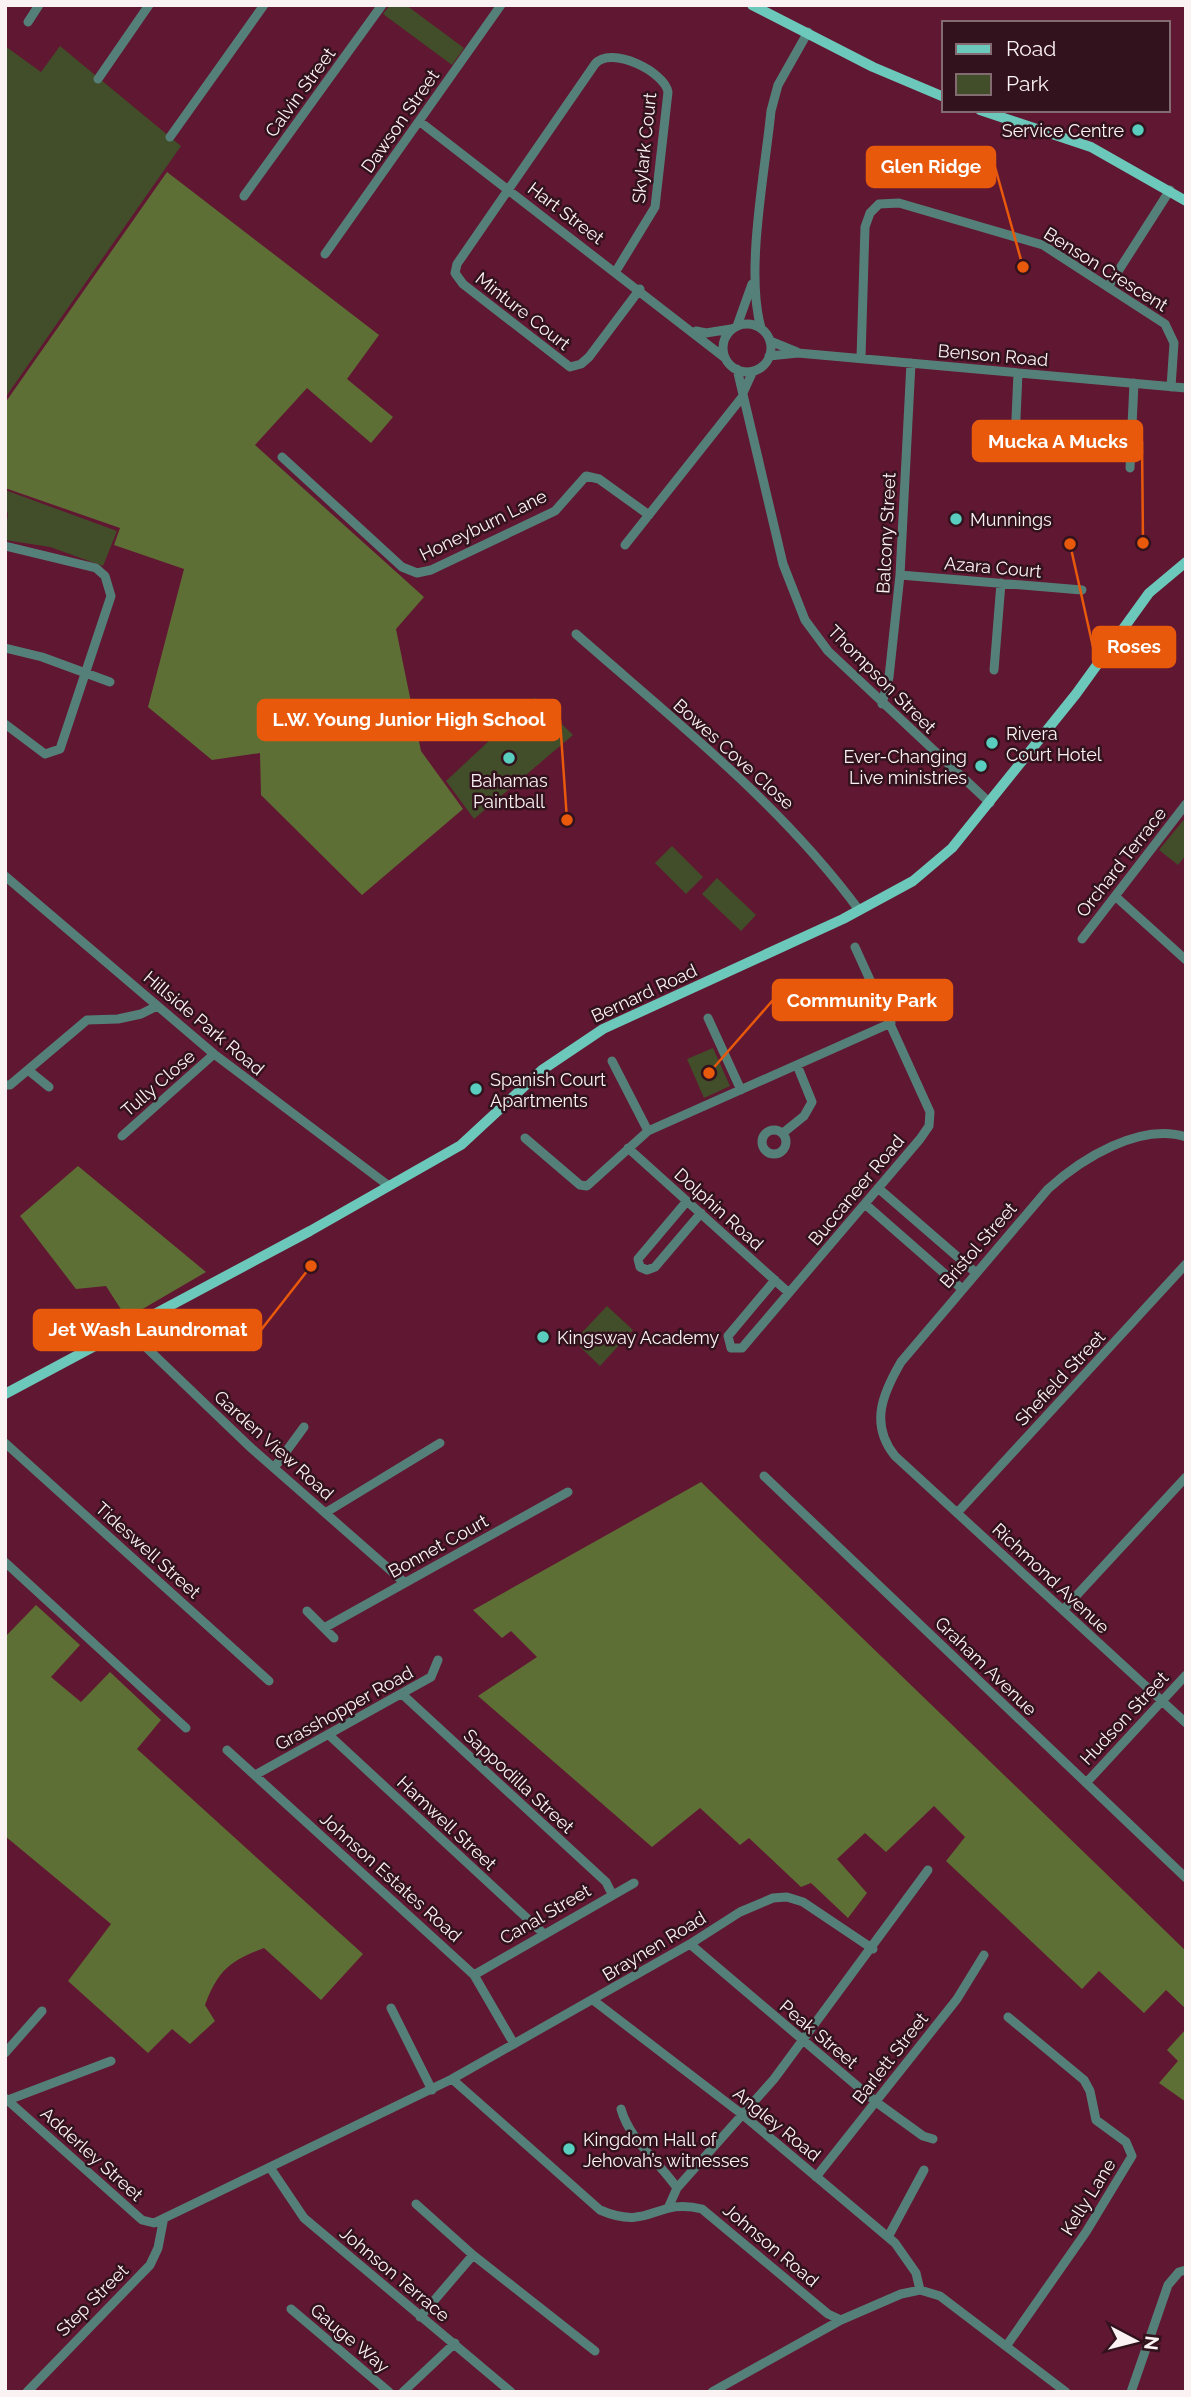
<svg xmlns="http://www.w3.org/2000/svg" width="1191" height="2397" viewBox="0 0 1191 2397" font-family="Raleway,sans-serif">
<rect width="100%" height="100%" fill="#601731"/>
<!-- green -->
<path fill="#424d29" d="M390,5H406L464,48L452,65L383,14Z
M5,46L41,72L60,46L181,146L5,398Z
M5,490L117,531L103,566L50,547L5,540L8,513L5,511Z
M535,698L573,735L474,819L446,781Z
M1186,817V855L1178,865L1159,850Z
M672,846L703,877L686,894L655,863Z
M717,878L756,915L741,931L702,894Z
M713,1048L730,1086L704,1098L687,1059Z
M607,1306L633,1330L600,1366L574,1341Z"/>
<!-- forest -->
<path fill="#5e6f35" d="M167,172L379,335L347,379L393,417L371,443L307,388L255,445L424,597L396,629L421,751L463,809L362,895L261,795L260,753L212,760L148,707L184,569L114,545L120,528L5,488V403Z
M78,1166L206,1272L134,1314L122,1311L106,1286L76,1289L20,1216Z
M701,1482L1186,1951V2009L1166,1990L1144,2013L1099,1971L1082,1989L946,1861L965,1837L934,1806L886,1852L865,1833L837,1859L867,1893L848,1918L811,1883L801,1887L749,1838L740,1845L700,1808L652,1847L478,1696L537,1657L511,1631L502,1638L473,1610Z
M36,1605L80,1645L51,1677L81,1702L110,1672L161,1720L137,1749L363,1954L321,2000L264,1948C229,1961 218,1971 205,2005L215,2021L190,2044L172,2029L148,2053L68,1981L111,1924L5,1836V1637Z
M1186,2029V2102L1159,2083L1178,2061L1167,2050Z"/>
<g fill="none" stroke-linecap="round" stroke-linejoin="round">
<!-- minor -->
<path stroke="#558079" stroke-width="9" d="M28,22L39,5
M98,79L149,5
M419,121L725,358
M170,137L264,5
M244,196L382,5
M325,254L501,5
M616,271L655,207L668,92C665,72 611,45 595,64L457,264L455,273L463,284L570,367L581,364L589,357L640,289
M1108,287L1170,190
M723 348a24 24 0 1 1 48 0a24 24 0 1 1-48 0Z
M737,326L752,284
M761,328C745,272 765,172 771,111L778,85L808,32
M696,331L706,333L731,329
M770,341L797,352
M769,356L798,353L1186,388
M861,358L865,227L870,213L879,204L899,203L1043,245L1165,324L1174,343L1171,387
M737,369L783,564L805,620L828,651L990,803
M743,393L753,371
M1015,441L1018,373
M282,457L402,567L417,573L431,570L555,511L586,476L599,479L649,515
M1130,468L1134,383
M625,545L743,396
M5,546L96,568L105,576L111,596L60,749L45,754L5,724
M900,575L1082,590
M576,634C675,721 780,803 859,910
M5,648L42,657L110,682
M994,670L1001,583
M882,704L889,677L900,575L911,363
M5,876L214,1054L389,1186
M1115,896L1186,960
M1082,939L1186,804
M708,1018L741,1090
M612,1061L648,1131
M28,1070L49,1087
M5,1085H10L87,1020L118,1019L141,1014L157,1006
M762 1142a12 12 0 1 1 24 0a12 12 0 1 1-24 0Z
M783,1133L804,1116L812,1102L797,1065
M122,1136L214,1054
M1186,1137C1140,1122 1081,1159 1048,1189L901,1362C883,1393 869,1424 895,1456L1186,1723
M525,1138L580,1185L587,1186L648,1131L891,1023
M628,1148L789,1293
M878,1188L975,1272
M687,1201L638,1259L640,1267L647,1270L655,1267L701,1213
M865,1204L961,1288
M775,1280L728,1336L731,1348H742L753,1335L920,1139L929,1126L930,1112L855,947
M126,1328L249,1446L405,1583
M5,1443L269,1681
M274,1468L304,1427
M764,1476L1186,1878
M325,1513L440,1443
M957,1513L1186,1264
M5,1562L186,1728
M1063,1610L1186,1477
M307,1611L334,1638
M324,1628L568,1492
M402,1694L606,1882L612,1894
M329,1735L543,1933
M227,1750L474,1975L514,2044
M255,1775L431,1677L438,1660
M1086,1783L1186,1675
M690,1944L876,2102L923,2136L933,2139
M474,1975L634,1883
M593,2000L743,2115L895,2243L916,2273L920,2290
M391,2008L432,2090
M5,2053L42,2011
M452,2079L690,1944L740,1912L773,1898L787,1897L803,1902L873,1949
M5,2098L142,2220L154,2223L452,2079L600,2210C651,2232 655,2197 702,2209L828,2314L841,2320L901,2294L920,2290L940,2296L1066,2392
M8,2100L111,2061
M621,2109C629,2139 660,2163 677,2188
M271,2169L304,2218L511,2392
M816,2177L957,1999L984,1955
M416,2204L473,2255L595,2351
M669,2206L677,2188L774,2079L928,1870
M888,2237L924,2170
M291,2309L389,2392
M420,2317L473,2255
M1007,2345L1086,2232L1132,2156L1126,2142L1096,2120L1090,2091L1084,2080L1008,2017
M27,2392L150,2265L158,2248L163,2222
M403,2392L455,2343
M712,2392L841,2320
M1131,2392L1168,2285L1179,2272L1186,2270"/>
<!-- major -->
<path stroke="#6bc8ba" stroke-width="10" d="M752,5L873,67L944,97
M980,110L1091,147L1186,201
M5,1394L310,1231L461,1145L542,1070L603,1029L843,919L913,881L952,848L1076,694L1149,593L1186,562"/>
</g>
<!-- markers -->
<g fill="#59cebe" stroke="#32121c" stroke-width="2.5">
<circle cx="1138" cy="130" r="7"/>
<circle cx="956" cy="519" r="7"/>
<circle cx="992" cy="743" r="7"/>
<circle cx="509" cy="758" r="7"/>
<circle cx="981" cy="766" r="7"/>
<circle cx="476" cy="1089" r="7"/>
<circle cx="543" cy="1337" r="7"/>
<circle cx="569" cy="2149" r="7"/>
</g>
<g text-anchor="middle" dominant-baseline="central" stroke-width="5" stroke-linejoin="round" paint-order="stroke">
<!-- street labels -->
<g font-size="18" fill="#fbf2f4" stroke="#32121c">
<text transform="translate(300 92) rotate(-54)">Calvin Street</text>
<text transform="translate(400 121) rotate(-55)">Dawson Street</text>
<text transform="translate(644 148) rotate(-84)">Skylark Court</text>
<text transform="translate(566 213) rotate(37)">Hart Street</text>
<text transform="translate(1106 269) rotate(32)">Benson Crescent</text>
<text transform="translate(523 311) rotate(38)">Minture Court</text>
<text transform="translate(993 355) rotate(5)">Benson Road</text>
<text transform="translate(483 525) rotate(-26)">Honeyburn Lane</text>
<text transform="translate(886 533) rotate(-87)">Balcony Street</text>
<text transform="translate(993 567) rotate(5)">Azara Court</text>
<text transform="translate(882 679) rotate(45)">Thompson Street</text>
<text transform="translate(734 754) rotate(42)">Bowes Cove Close</text>
<text transform="translate(1121 862) rotate(-52)">Orchard Terrace</text>
<text transform="translate(644 993) rotate(-25)">Bernard Road</text>
<text transform="translate(204 1023) rotate(40)">Hillside Park Road</text>
<text transform="translate(158 1083) rotate(-41)">Tully Close</text>
<text transform="translate(856 1190) rotate(-50)">Buccaneer Road</text>
<text transform="translate(719 1209) rotate(42)">Dolphin Road</text>
<text transform="translate(978 1245) rotate(-49)">Bristol Street</text>
<text transform="translate(1060 1378) rotate(-47)">Shefield Street</text>
<text transform="translate(274 1445) rotate(42)">Garden View Road</text>
<text transform="translate(438 1546) rotate(-29)">Bonnet Court</text>
<text transform="translate(148 1550) rotate(42)">Tideswell Street</text>
<text transform="translate(1051 1578) rotate(43)">Richmond Avenue</text>
<text transform="translate(986 1666) rotate(44)">Graham Avenue</text>
<text transform="translate(344 1708) rotate(-29)">Grasshopper Road</text>
<text transform="translate(1124 1718) rotate(-47)">Hudson Street</text>
<text transform="translate(519 1781) rotate(43)">Sappodilla Street</text>
<text transform="translate(447 1823) rotate(43)">Hamwell Street</text>
<text transform="translate(391 1877) rotate(42)">Johnson Estates Road</text>
<text transform="translate(545 1914) rotate(-30)">Canal Street</text>
<text transform="translate(654 1946) rotate(-31)">Braynen Road</text>
<text transform="translate(819 2034) rotate(40)">Peak Street</text>
<text transform="translate(890 2058) rotate(-52)">Barlett Street</text>
<text transform="translate(777 2124) rotate(39)">Angley Road</text>
<text transform="translate(92 2154) rotate(42)">Adderley Street</text>
<text transform="translate(1088 2197) rotate(-58)">Kelly Lane</text>
<text transform="translate(771 2245) rotate(40)">Johnson Road</text>
<text transform="translate(395 2274) rotate(40)">Johnson Terrace</text>
<text transform="translate(92 2300) rotate(-45)">Step Street</text>
<text transform="translate(350 2338) rotate(40)">Gauge Way</text>
</g>
<!-- poi labels -->
<g font-size="18" fill="#fbf2f4" stroke="#32121c" text-anchor="start">
<text x="1124" y="130" text-anchor="end">Service Centre</text>
<text x="970" y="519">Munnings</text>
<text x="1006" y="733">Rivera<tspan x="1006" dy="21">Court Hotel</tspan></text>
<text x="967" y="756" text-anchor="end">Ever-Changing<tspan x="967" dy="21">Live ministries</tspan></text>
<text x="509" y="780" text-anchor="middle">Bahamas<tspan x="509" dy="21">Paintball</tspan></text>
<text x="490" y="1079">Spanish Court<tspan x="490" dy="21">Apartments</tspan></text>
<text x="557" y="1337">Kingsway Academy</text>
<text x="583" y="2139">Kingdom Hall of<tspan x="583" dy="21">Jehovah’s witnesses</tspan></text>
</g>
</g>
<!-- callouts -->
<path fill="none" stroke="#e8590c" stroke-width="2.5" d="M1023 267L995 167M1143 543L1142 441M1070 544L1093 647M567 820L560 720M709 1073L773 1000M311 1266L261 1330"/>
<g fill="#e8590c" stroke="#32121c" stroke-width="2.5">
<circle cx="1023" cy="267" r="7"/>
<circle cx="1143" cy="543" r="7"/>
<circle cx="1070" cy="544" r="7"/>
<circle cx="567" cy="820" r="7"/>
<circle cx="709" cy="1073" r="7"/>
<circle cx="311" cy="1266" r="7"/>
</g>
<g fill="#e8590c" stroke="#e8590c" stroke-width="2.5">
<rect x="867" y="147" width="128" height="40" rx="7"/>
<rect x="973" y="421" width="169" height="40" rx="7"/>
<rect x="1093" y="627" width="82" height="40" rx="7"/>
<rect x="258" y="700" width="302" height="40" rx="7"/>
<rect x="773" y="980" width="179" height="40" rx="7"/>
<rect x="34" y="1310" width="227" height="40" rx="7"/>
</g>
<g font-size="19" text-anchor="middle" font-weight="bold" fill="#fff">
<text x="931" y="173">Glen Ridge</text>
<text x="1058" y="448">Mucka A Mucks</text>
<text x="1134" y="653">Roses</text>
<text x="409" y="726">L.W. Young Junior High School</text>
<text x="862" y="1007">Community Park</text>
<text x="148" y="1336">Jet Wash Laundromat</text>
</g>
<!-- border -->
<rect width="1191" height="2397" fill="none" stroke="#fbf2f4" stroke-width="14"/>
<!-- legend -->
<rect x="942" y="21" width="228" height="91" fill="#32121c" stroke="#826c72" stroke-width="2"/>
<rect x="956" y="44" width="35" height="10" fill="#6bc8ba" stroke="#826c72" stroke-width="2"/>
<text x="1006" y="56" font-size="21" fill="#fbf2f4">Road</text>
<rect x="956" y="74" width="35" height="21" fill="#424d29" stroke="#826c72" stroke-width="2"/>
<text x="1006" y="91" font-size="21" fill="#fbf2f4">Park</text>
<!-- north arrow -->
<g transform="translate(1135 2341) rotate(97)" stroke="#32121c" stroke-width="5" paint-order="stroke">
<path d="M0-5L12 26L0 18L-12 26Z" fill="#fbf2f4"/>
<text y="-10" font-size="19" font-weight="bold" text-anchor="middle" fill="#fbf2f4">N</text>
</g>
</svg>
